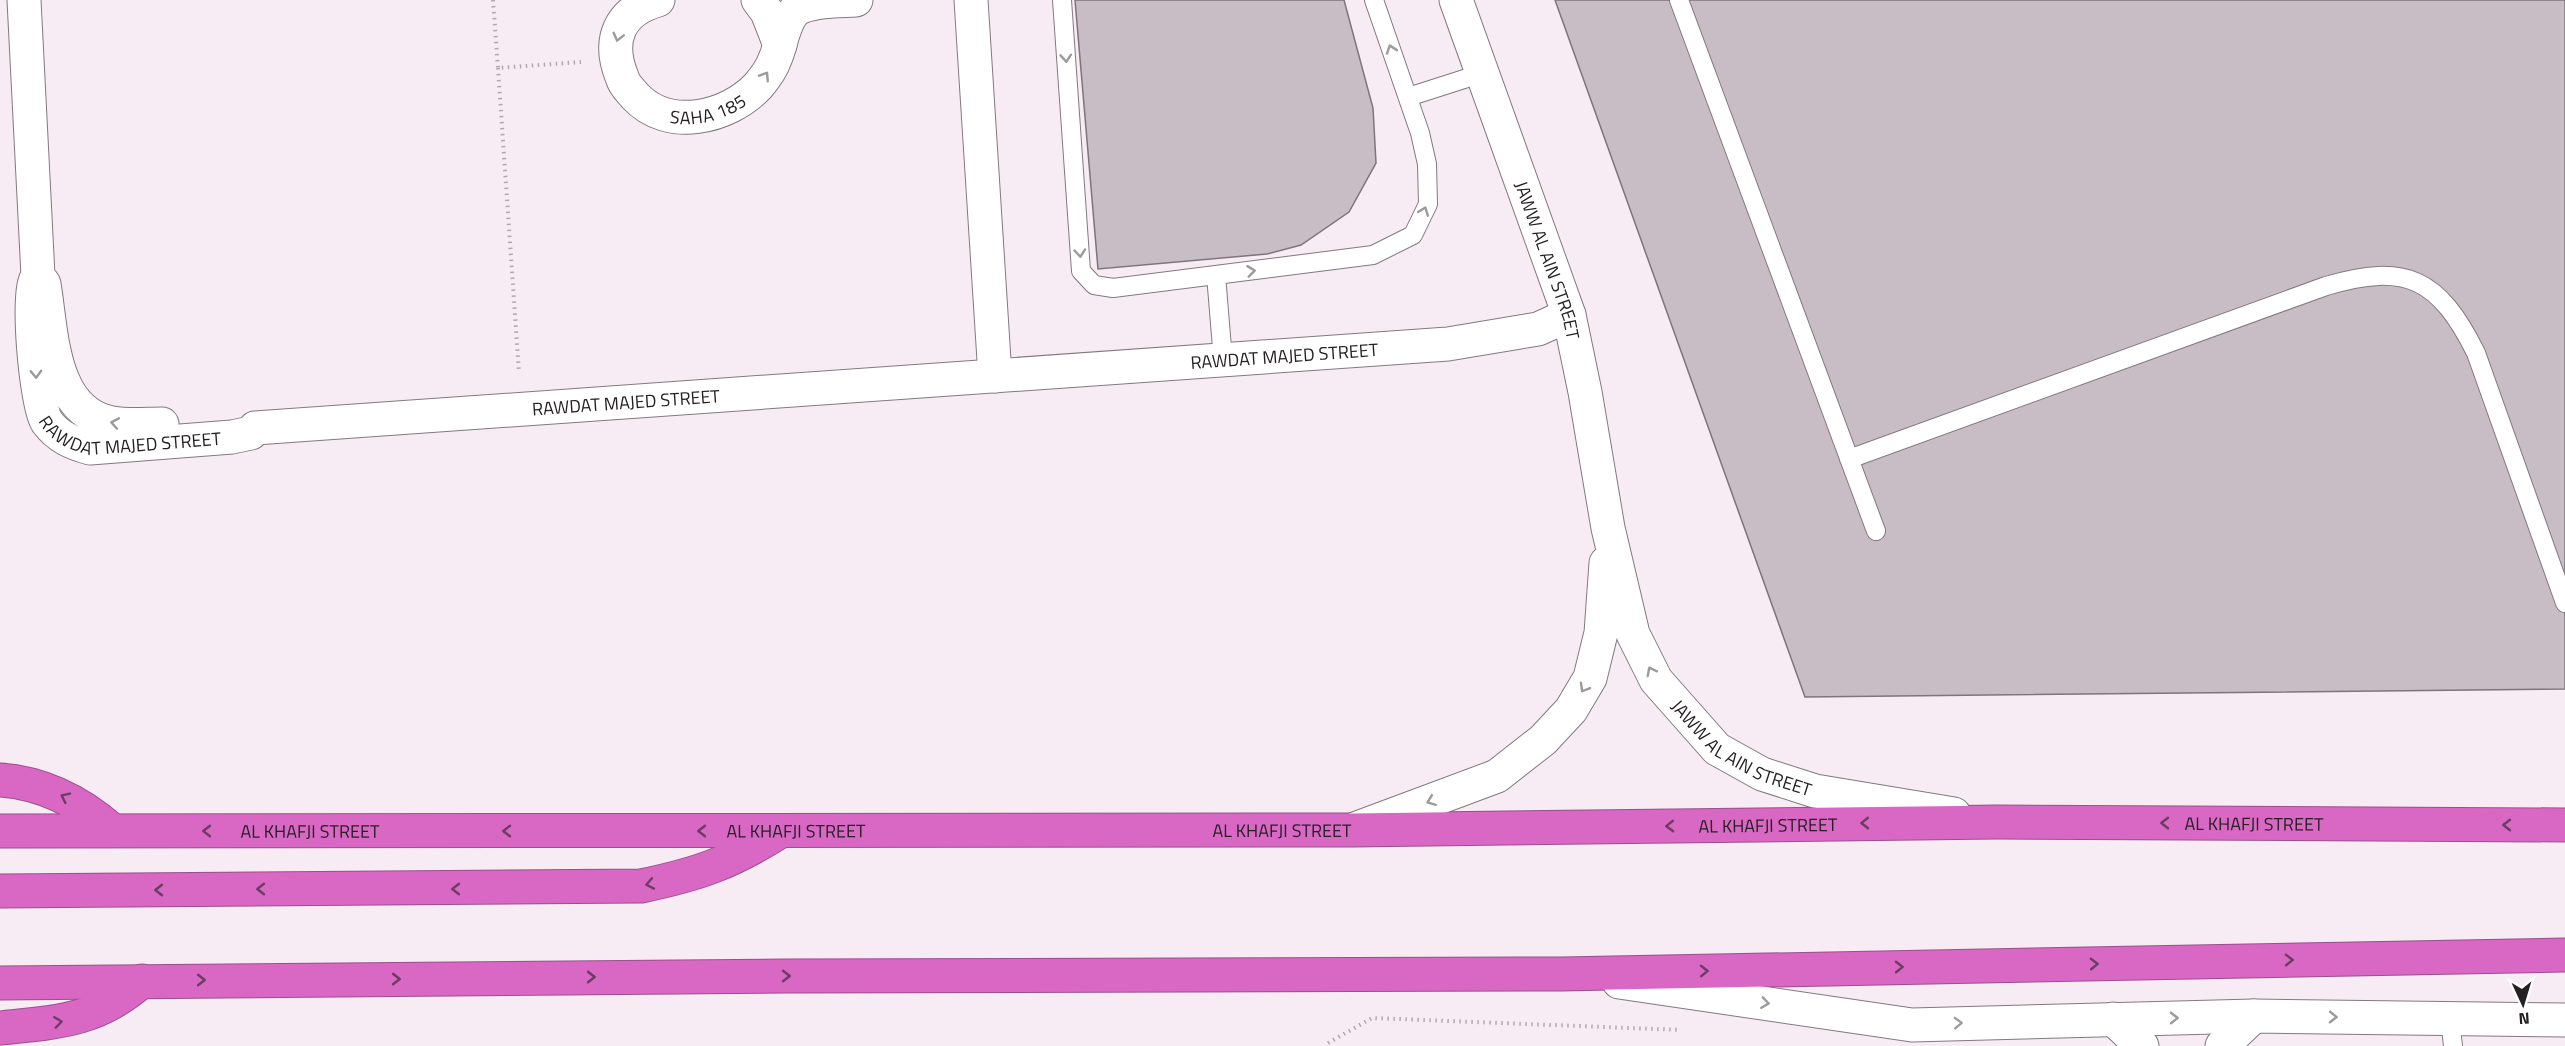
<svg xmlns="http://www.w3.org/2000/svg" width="2565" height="1046" viewBox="0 0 2565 1046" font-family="'Titillium Web',sans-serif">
<rect width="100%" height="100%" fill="#f7ecf4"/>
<!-- building -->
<path fill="#c8bdc5" stroke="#7e747b" stroke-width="1.5" d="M1075,0H1344L1373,108L1376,163L1349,212L1301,245L1267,254L1098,269Z
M1555,0H2565V689L1805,697Z"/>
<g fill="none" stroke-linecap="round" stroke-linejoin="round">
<!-- lane casing -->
<g stroke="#82797f" stroke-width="20">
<path id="lane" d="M1062,0L1081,271L1094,285L1113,288L1373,255L1413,235L1428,204L1427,164L1420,133L1374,0
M1679,0L1876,531
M1408,97L1483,73
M1216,275L1223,360
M1849,459L2326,286C2407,262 2439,279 2476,353L2565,603
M2450,1019L2453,1046"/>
</g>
<!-- street casing -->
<g stroke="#82797f" stroke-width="35">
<g id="street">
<path d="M24,0L38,276L44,284C52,331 51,412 112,423C128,426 146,424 162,424"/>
<path id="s1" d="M658,0C619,11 607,40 622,77C624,85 630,90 635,96C668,132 728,118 758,86C764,79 772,68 775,59C782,44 783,20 797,9C812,0 838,1 856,0"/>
<path d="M758,0L767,12L780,45"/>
<path d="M971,0L995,376"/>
<path id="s2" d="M1456,0L1569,315L1585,392L1608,528L1633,634L1656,680L1717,749L1762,774L1815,791L1954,814"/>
<path id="s3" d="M38,276C25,286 36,406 47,422C58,437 72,443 90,448L232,437L251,433L255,428L1448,344L1538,329L1569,315"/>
<path d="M1355,829L1497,776L1543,740L1571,710L1590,678L1601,633L1606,563"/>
<path d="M1619,982L1912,1025L2254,1016L2565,1020"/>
<path d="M2113,1019L2142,1046"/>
<path d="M2222,1046L2254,1016"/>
</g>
</g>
<!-- highway casing -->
<g stroke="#9a4f8c" stroke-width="35">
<g id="highway">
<path d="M0,780C44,783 80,802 112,830"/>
<path id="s4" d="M0,831L1352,830L1997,822L2565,825"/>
<path d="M0,891L641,886C699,874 730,863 781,831"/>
<path d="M0,983L787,976L1561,974L2565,955"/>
<path d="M0,1028C58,1022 97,1021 142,981"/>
</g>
</g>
<!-- path -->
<path stroke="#b1a8ae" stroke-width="4" stroke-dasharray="1.5 4.5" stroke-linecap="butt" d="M493,0L498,68L581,62
M498,68L519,373
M1328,1043L1372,1018L1681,1030"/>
<!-- lane -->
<use href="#lane" stroke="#fff" stroke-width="18"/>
<!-- street -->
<use href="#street" stroke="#fff" stroke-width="33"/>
<!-- highway -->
<use href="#highway" stroke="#d968c4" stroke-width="33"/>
</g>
<!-- one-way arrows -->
<defs><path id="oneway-chevron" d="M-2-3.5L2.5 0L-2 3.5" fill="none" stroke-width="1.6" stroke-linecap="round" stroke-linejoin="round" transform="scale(1.5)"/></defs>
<g stroke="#9c9b9c">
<use href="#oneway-chevron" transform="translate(618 37) rotate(104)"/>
<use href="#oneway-chevron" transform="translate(1391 49) rotate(-109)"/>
<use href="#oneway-chevron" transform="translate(1066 58) rotate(86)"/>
<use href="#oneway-chevron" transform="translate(765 76) rotate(-57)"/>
<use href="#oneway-chevron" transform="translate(1424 211) rotate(-69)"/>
<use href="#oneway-chevron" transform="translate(1080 253) rotate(85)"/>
<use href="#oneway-chevron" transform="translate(1251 271) rotate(-7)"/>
<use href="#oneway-chevron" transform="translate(36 374) rotate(88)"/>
<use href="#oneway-chevron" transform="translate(115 423) rotate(-170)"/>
<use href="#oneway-chevron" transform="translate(1651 671) rotate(-117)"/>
<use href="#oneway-chevron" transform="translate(1584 688) rotate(120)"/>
<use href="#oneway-chevron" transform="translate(1431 801) rotate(159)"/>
<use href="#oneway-chevron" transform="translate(1765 1003) rotate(8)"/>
<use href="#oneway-chevron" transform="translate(2333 1017) rotate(1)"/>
<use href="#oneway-chevron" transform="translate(2174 1018) rotate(-1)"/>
<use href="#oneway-chevron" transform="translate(1958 1023) rotate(-2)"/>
</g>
<g stroke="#6c3d63">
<use href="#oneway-chevron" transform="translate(65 797) rotate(-154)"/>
<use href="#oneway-chevron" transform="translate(1865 823) rotate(179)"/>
<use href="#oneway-chevron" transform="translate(2165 823) rotate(-180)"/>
<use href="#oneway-chevron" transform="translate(2507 825) rotate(-180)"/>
<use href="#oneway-chevron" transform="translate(1670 826) rotate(179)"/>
<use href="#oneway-chevron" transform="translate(207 831) rotate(-180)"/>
<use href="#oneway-chevron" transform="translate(507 831) rotate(-180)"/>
<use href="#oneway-chevron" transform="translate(702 831) rotate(-180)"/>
<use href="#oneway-chevron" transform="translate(650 884) rotate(169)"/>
<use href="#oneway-chevron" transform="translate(261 889) rotate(180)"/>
<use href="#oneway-chevron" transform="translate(456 889) rotate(180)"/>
<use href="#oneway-chevron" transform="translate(159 890) rotate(180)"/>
<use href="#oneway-chevron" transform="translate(2289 960) rotate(-1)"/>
<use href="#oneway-chevron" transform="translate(2094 964) rotate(-1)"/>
<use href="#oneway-chevron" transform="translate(1899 967) rotate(-1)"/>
<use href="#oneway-chevron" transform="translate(1704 971) rotate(-1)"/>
<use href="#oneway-chevron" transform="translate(786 976)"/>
<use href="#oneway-chevron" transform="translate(591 977)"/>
<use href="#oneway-chevron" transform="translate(396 979)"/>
<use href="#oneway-chevron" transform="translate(201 980)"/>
<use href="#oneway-chevron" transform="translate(58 1022) rotate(-8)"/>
</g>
<g text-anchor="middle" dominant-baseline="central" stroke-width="4.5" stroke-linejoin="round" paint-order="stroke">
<!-- street labels -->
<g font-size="18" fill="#242023" stroke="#fff">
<text stroke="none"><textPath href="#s1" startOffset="202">SAHA 185</textPath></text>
<text stroke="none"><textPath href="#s2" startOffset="276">JAWW AL AIN STREET</textPath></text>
<text stroke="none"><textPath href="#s3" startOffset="1400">RAWDAT MAJED STREET</textPath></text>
<text stroke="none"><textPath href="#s3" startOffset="740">RAWDAT MAJED STREET</textPath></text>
<text stroke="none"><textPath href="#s3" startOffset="237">RAWDAT MAJED STREET</textPath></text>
<text stroke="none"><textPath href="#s2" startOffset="824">JAWW AL AIN STREET</textPath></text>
<text stroke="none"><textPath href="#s4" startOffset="2254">AL KHAFJI STREET</textPath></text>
<text stroke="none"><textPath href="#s4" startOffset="1768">AL KHAFJI STREET</textPath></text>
<text stroke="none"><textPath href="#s4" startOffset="1282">AL KHAFJI STREET</textPath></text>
<text stroke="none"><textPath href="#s4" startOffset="310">AL KHAFJI STREET</textPath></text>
<text stroke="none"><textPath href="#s4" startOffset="796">AL KHAFJI STREET</textPath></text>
</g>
</g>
<!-- north arrow -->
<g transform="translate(2523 1004) rotate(176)" stroke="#ffffff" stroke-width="4.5" paint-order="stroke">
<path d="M0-4.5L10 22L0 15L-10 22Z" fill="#242023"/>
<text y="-9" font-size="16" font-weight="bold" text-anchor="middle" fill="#242023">N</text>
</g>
</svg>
